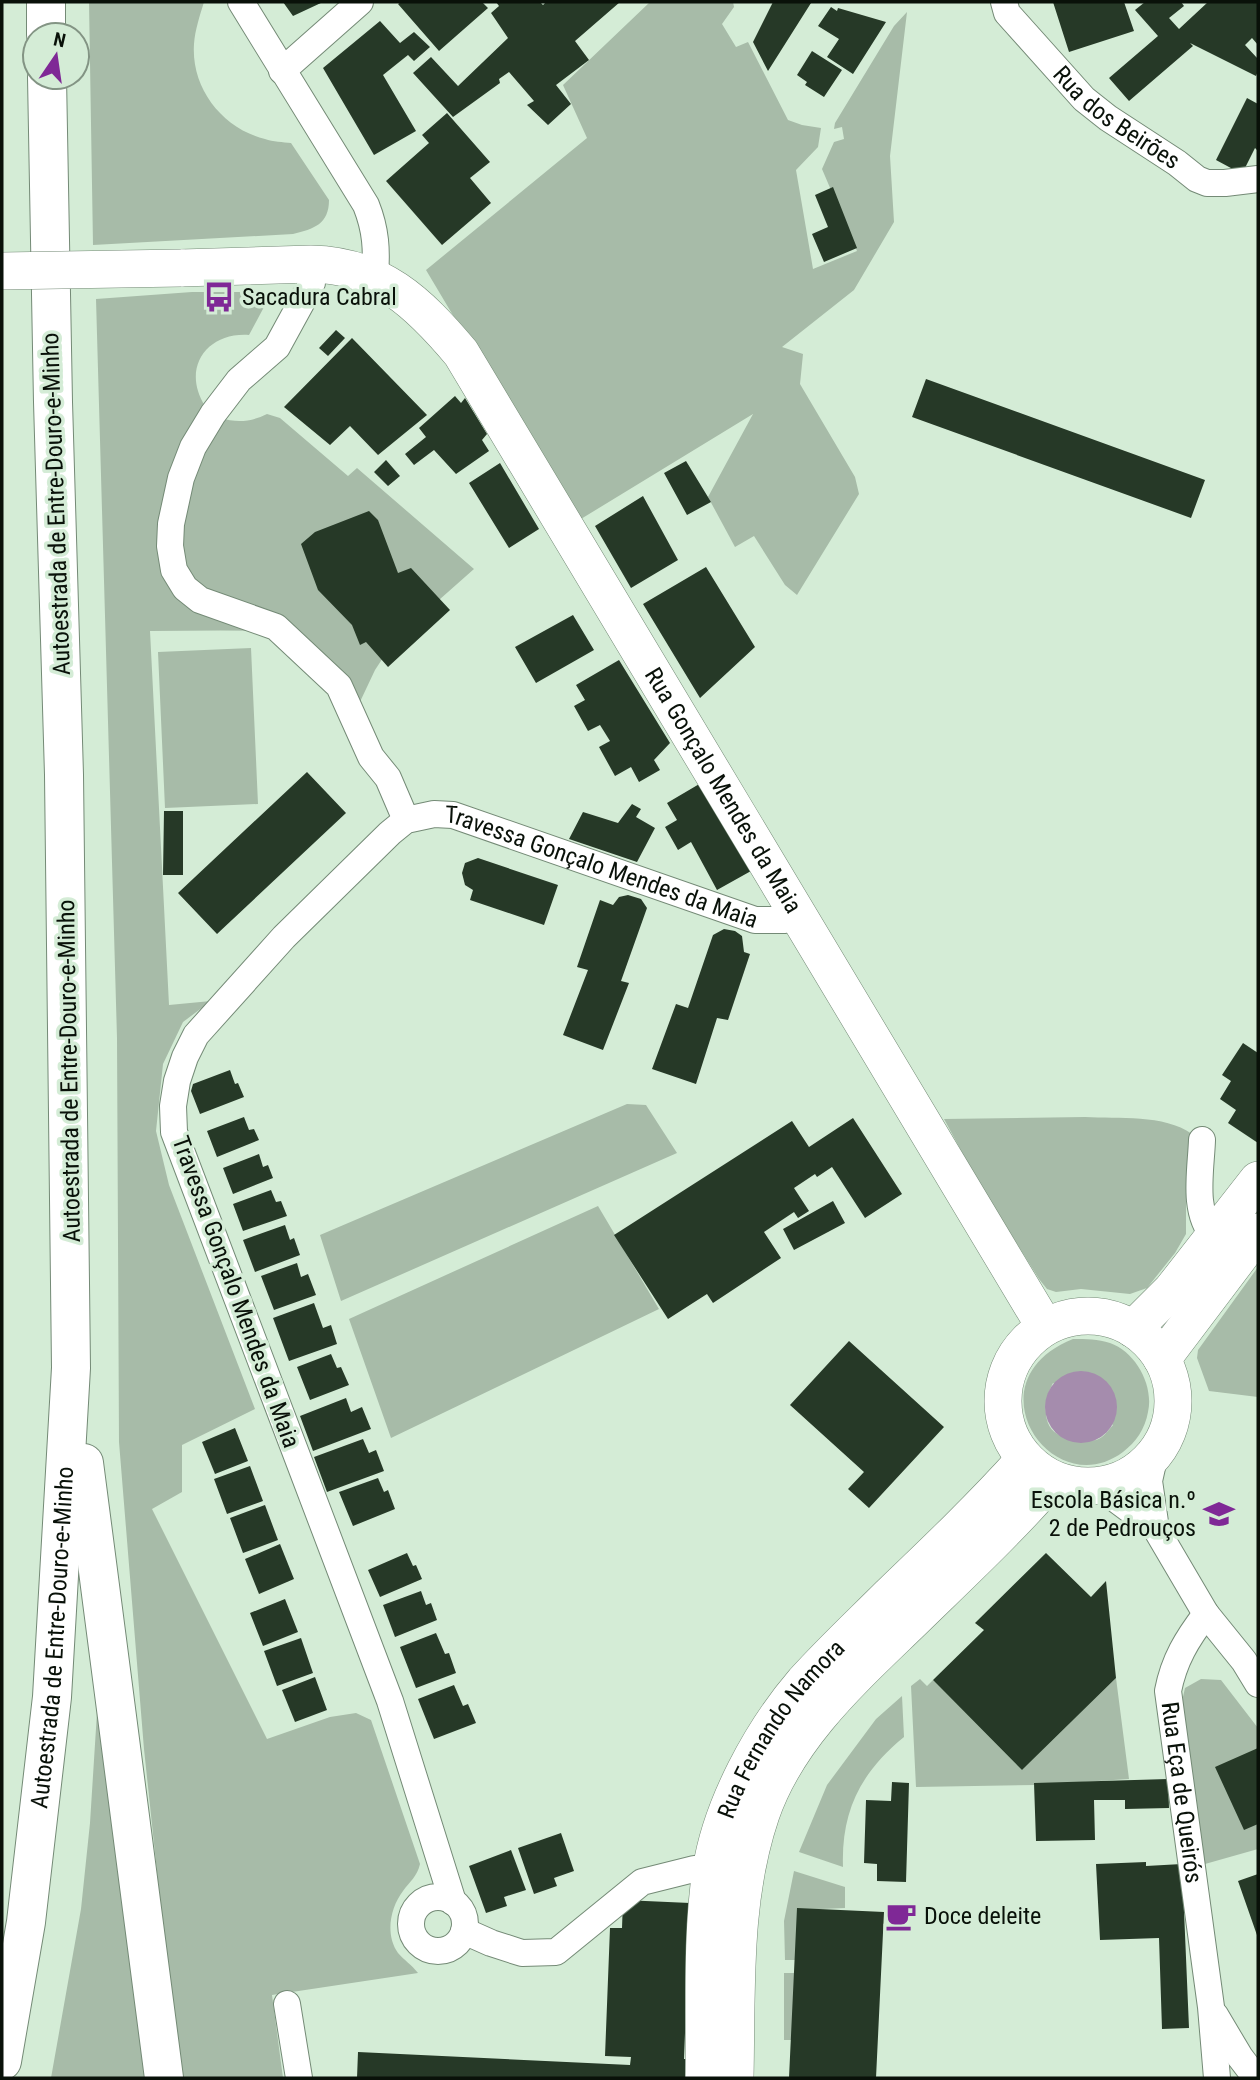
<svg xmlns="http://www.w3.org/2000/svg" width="1260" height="2080" viewBox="0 0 1260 2080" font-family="'Roboto Condensed',sans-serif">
<rect width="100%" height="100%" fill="#d4ecd6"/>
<!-- green -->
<path fill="#a7bba8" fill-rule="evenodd" d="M89,2H204C200,15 195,30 194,44C191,88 222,128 265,139C273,142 283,142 291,143L329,200C329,224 314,229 293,234L93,245Z
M650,2H733L734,7L722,24L736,47L748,42L788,120L802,125L821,128L818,147L796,170L813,269L857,251L822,169L834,142L844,139L842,127L834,129L835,123L894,26L907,12L890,156L894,222L854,290L782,347L803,354L800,384L855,477L859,494L797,595L785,585L754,536L735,547L708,497L753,414L576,522L426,270L587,138L563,85Z
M192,292H272L249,335C207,332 181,368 205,406L169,579L273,630L150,631L169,1005L211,1001L183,1022L163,1064L156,1131L169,1185L255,1409L182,1445V1492L152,1509L267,1739L330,1717L356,1713L371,1720L420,1864C417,1877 410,1881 403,1891C390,1908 385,1935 398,1953C404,1960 412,1965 418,1973L272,1995L283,2078H182L169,1985L144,1749L119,1442L117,1038L96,299Z
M267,414L280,418L348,476L357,468L474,569L396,638L375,670L358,706L348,685L192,582L178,541L202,447L220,418C237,423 251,422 267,414Z
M251,648L258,804L165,808L158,652Z
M627,1104L646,1105L677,1153L341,1301L320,1235Z
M1085,1117C1118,1119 1164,1114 1192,1134L1189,1177L1186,1178V1234L1175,1253L1147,1288L1130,1294L1081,1289L1056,1292L1047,1289L1039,1279L977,1180L944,1119Z
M598,1206L659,1309L391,1438L349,1319Z
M1258,1267V1397L1209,1391L1197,1358L1198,1350Z
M1073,1339C1086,1339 1098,1339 1110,1343C1136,1352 1154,1386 1148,1412C1145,1429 1136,1442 1123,1452C1052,1505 968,1381 1073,1339ZM1053,1383L1113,1425C1108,1431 1103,1438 1096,1440C1091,1441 1084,1439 1079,1439C1074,1438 1067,1438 1062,1436C1040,1429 1044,1399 1053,1383Z
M1116,1678L1129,1779L1035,1785L916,1787L911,1686L920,1679L927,1686L933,1680L1022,1770Z
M1201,1679L1221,1680L1258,1728V1849L1205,1864L1180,1710L1185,1688Z
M99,1681L146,2078H51L81,1909L90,1823Z
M902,1696L904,1737C861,1772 841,1811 843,1867L799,1852L827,1785L876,1719Z
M794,1871L845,1887V1908L797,1910V1960H785L784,1921Z
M784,1973H795V2040H784Z"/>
<!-- water -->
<path fill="#a58cad" d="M1045 1407a36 36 0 1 1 72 0a36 36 0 1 1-72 0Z"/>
<!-- building -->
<path fill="#263927" d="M283,2H323L293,16Z
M401,2H482L488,8L439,51L398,4Z
M496,2H540L543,5L546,2H620L575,41L589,60L556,85L571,104L548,125L527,105L534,101L509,72L499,79L500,83L453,117L413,73L431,57L458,86L508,38L491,13L499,6Z
M773,2L811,3L768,71L753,42Z
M1053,2H1124L1134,31L1069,52Z
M1145,2H1181L1184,6L1169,18L1179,29L1208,2H1258V45L1252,38L1245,45L1258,59V71L1256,76L1190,43L1193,46L1129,101L1109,78L1158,36L1135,10Z
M831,7L837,11L838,8L886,22L853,74L827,57L839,39L818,26Z
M380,21L400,43L414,32L430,47L414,61L408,55L383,75L416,131L374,155L323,68Z
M812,51L842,70L824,97L805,85L807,82L797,75Z
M1247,98L1258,104V151L1255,148L1242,174L1216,160Z
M447,113L490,162L470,178L491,203L442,245L386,181L429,143L422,135Z
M833,187L857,248L824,262L812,234L828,227L815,195Z
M336,330L345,338L328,356L319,348Z
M352,338L427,415L378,455L350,426L330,445L284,407Z
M926,379L1205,480L1191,518L912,417Z
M455,396L461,403L465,398L487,434L482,440L489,451L456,474L434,450L414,465L405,454L426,437L419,428Z
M386,460L400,476L388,486L374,472Z
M686,461L711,502L687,515L664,473Z
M500,463L539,529L509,548L469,483Z
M643,496L678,560L631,588L595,526Z
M369,511L378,520L398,573L411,568L450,610L388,667L366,642L360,645L352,625L318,590L301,544L315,532Z
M706,567L755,647L700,698L643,604Z
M573,615L594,650L536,683L515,647Z
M619,660L670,743L654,760L660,770L639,782L631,767L615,776L599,747L610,741L600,725L588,731L574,706L585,700L576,685Z
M307,772L346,813L217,934L178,893Z
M701,783L751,871L717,890L691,842L678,850L665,827L677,820L667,803Z
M632,804L641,809L636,817L655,828L637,862L569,839L583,812L618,823Z
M164,811H183V875H163Z
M478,858L558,885L544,925L470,900L473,890L465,885L462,873L465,863Z
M628,895L641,899L647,908L621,981L629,983L603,1050L563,1035L588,970L577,967L600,900L613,905L619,897Z
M724,929L735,931L742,936L744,952L750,954L728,1020L717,1018L696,1084L652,1069L676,1004L688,1008L713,935Z
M1243,1043L1258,1053V1143L1228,1123L1236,1110L1220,1099L1231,1081L1222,1075Z
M230,1070L235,1084L238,1083L244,1097L200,1114L191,1091L193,1084Z
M244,1117L249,1130L254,1129L259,1140L217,1157L207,1131Z
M853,1118L902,1194L865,1218L832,1167L817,1177L815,1174L794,1188L809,1211L798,1218L794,1212L764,1232L781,1258L713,1303L707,1294L668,1319L614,1235L792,1121L809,1147Z
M259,1154L263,1167L268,1165L273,1178L233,1194L223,1168Z
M271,1190L276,1202L281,1201L287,1216L243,1231L233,1204Z
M833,1201L845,1223L794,1250L783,1229Z
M285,1225L290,1240L294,1238L300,1255L255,1272L243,1240Z
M297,1263L301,1277L308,1274L316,1295L274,1310L261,1276Z
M314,1303L323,1328L331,1325L337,1344L289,1361L273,1318Z
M849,1341L944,1427L869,1508L848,1489L864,1472L790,1405Z
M331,1354L337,1368L341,1367L349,1385L310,1400L297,1367Z
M346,1398L351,1412L362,1407L371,1429L313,1451L300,1416Z
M235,1428L248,1461L215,1474L202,1442Z
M363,1439L369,1453L376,1450L384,1471L327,1492L314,1457Z
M250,1466L263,1501L227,1514L214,1479Z
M378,1478L384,1492L388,1490L395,1509L353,1526L339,1492Z
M265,1505L278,1540L243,1553L230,1518Z
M280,1544L294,1579L259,1594L245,1559Z
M407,1553L413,1566L416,1565L422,1579L380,1597L368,1570Z
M1046,1553L1091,1597L1106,1581L1116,1678L1022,1770L933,1680L984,1630L975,1623Z
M421,1591L426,1605L431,1603L437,1620L395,1637L383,1605Z
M285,1599L298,1632L263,1646L250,1613Z
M436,1633L445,1654L449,1653L456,1673L416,1688L400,1647Z
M301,1638L313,1673L277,1686L264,1651Z
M315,1677L327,1710L295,1722L282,1690Z
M454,1685L463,1706L468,1704L476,1723L434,1739L418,1699Z
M1258,1748V1824L1244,1830L1215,1767Z
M1168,1779L1169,1808L1125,1809V1800H1094L1095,1840L1036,1841L1034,1783Z
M892,1782L909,1783L906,1882L877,1881V1864L864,1863L866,1800L891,1801Z
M561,1833L574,1871L554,1878L557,1886L534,1894L518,1848Z
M511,1850L526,1890L504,1897L507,1906L486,1913L469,1866Z
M1146,1862V1866L1182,1864L1189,2028L1162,2029L1159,1938L1100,1940L1096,1864Z
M1258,1874V1938L1238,1881Z
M623,1900L690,1903L684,2059H689L688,2078H357L358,2052L630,2065L631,2057L605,2056L610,1928H622Z
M797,1908L884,1912L876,2078H789Z"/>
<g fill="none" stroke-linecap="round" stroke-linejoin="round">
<!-- street casing -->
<g stroke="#748a76" stroke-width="28">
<g id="street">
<path d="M241,2L366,205C376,230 377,250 375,277"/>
<path id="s1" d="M1004,2L1007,13L1084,99L1108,118L1177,163L1197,179L1207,183H1225L1258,179"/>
<path d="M282,71L360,2"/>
<path d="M311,264L312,283L277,347L239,380L213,414L193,447L181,478L171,524L170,546L174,570L185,588L200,600L276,627L339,686L371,757L388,778L406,820"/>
<path d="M1202,1140C1201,1170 1192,1212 1214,1236"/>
<path d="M1155,1454L1149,1481L1156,1529"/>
<path d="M1098,1486L1156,1529L1206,1614L1244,1661L1258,1684"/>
<path id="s2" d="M1206,1614C1187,1639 1174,1660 1168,1691L1211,2007L1217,2078"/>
<circle cx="438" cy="1924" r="27"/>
<path id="s3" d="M453,1902L390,1701L174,1132L173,1106L177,1081L185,1057L196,1035L284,937L390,833L406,820L434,814L453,815L755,920H784L799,917"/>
<path d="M464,1931L491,1943L522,1953L556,1952L642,1882L694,1869L711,1870"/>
<path d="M287,2004L299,2078"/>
<path d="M1215,2015L1240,2057L1256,2078"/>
</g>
</g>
<!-- secondary casing -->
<g stroke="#748a76" stroke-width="38">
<g id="secondary">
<path id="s4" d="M181,268L311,264C380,265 419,303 461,353L1045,1327"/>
<circle cx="1088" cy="1401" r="85"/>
<path d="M1133,1329L1172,1290L1258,1180"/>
<path d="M1162,1359L1258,1232"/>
<path id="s5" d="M704,2078C705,2012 701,1936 711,1871C721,1806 761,1732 804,1682C831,1652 861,1624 890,1595C936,1551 982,1507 1025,1459"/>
<path d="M735,2078C737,1990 732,1899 761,1814C788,1736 852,1679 910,1623C958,1576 1008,1530 1052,1479"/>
</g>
</g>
<!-- highway casing -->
<g stroke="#748a76" stroke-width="40">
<g id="highway">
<path d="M46,2V35"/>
<path d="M84,1463L164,2078"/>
<path id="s6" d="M2,2061L26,1922L52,1697L71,1368L64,775L53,402L47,77"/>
</g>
</g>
<!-- street -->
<use href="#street" stroke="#fff" stroke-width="26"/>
<!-- secondary -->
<use href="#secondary" stroke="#fff" stroke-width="37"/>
<!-- highway -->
<use href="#highway" stroke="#fff" stroke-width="38"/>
<!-- secondary-bridge casing -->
<g stroke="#748a76" stroke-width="38" stroke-linecap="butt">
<path id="secondary-bridge" d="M2,271L181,268"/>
</g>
<!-- secondary-bridge -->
<use href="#secondary-bridge" stroke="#fff" stroke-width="37"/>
</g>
<!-- icons -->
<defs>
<g id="bus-bare" transform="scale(2.415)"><path d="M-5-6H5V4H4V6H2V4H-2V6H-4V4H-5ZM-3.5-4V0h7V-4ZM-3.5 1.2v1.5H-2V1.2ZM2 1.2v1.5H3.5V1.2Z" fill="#7f2896" stroke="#d4ecd6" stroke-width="2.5" paint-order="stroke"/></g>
<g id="school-bare" transform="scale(2.415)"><path d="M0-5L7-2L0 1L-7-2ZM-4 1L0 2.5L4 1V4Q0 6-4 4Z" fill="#7f2896" stroke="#d4ecd6" stroke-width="2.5" paint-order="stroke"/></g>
<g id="cafe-bare" transform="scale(2.415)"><path d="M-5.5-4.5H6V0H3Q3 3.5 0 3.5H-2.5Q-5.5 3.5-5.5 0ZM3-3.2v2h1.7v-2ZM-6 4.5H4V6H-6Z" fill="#7f2896" stroke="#d4ecd6" stroke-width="2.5" paint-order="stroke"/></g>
</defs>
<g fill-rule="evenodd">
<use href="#bus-bare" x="219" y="297"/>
<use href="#school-bare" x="1219" y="1514"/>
<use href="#cafe-bare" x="901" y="1916"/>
</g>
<g text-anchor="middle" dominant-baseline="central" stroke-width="7" stroke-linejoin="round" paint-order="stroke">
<!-- street labels -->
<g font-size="24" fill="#091109" stroke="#d4ecd6">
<text stroke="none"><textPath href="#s1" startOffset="164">Rua dos Beirões</textPath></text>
<text transform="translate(56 504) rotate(-92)">Autoestrada de Entre-Douro-e-Minho</text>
<text stroke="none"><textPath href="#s4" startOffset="821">Rua Gonçalo Mendes da Maia</textPath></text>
<text stroke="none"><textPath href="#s3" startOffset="1426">Travessa Gonçalo Mendes da Maia</textPath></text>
<text transform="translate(69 1071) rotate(-91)">Autoestrada de Entre-Douro-e-Minho</text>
<text transform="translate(236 1292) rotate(70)">Travessa Gonçalo Mendes da Maia</text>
<text stroke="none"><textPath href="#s6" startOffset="427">Autoestrada de Entre-Douro-e-Minho</textPath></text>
<text stroke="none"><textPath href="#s5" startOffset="368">Rua Fernando Namora</textPath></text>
<text stroke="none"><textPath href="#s2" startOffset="189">Rua Eça de Queirós</textPath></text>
</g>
<!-- poi labels -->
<g font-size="24" fill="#091109" stroke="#d4ecd6" text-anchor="start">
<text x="242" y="297">Sacadura Cabral</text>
<text x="1196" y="1500" text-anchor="end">Escola Básica n.º<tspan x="1196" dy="28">2 de Pedrouços</tspan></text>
<text x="924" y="1916">Doce deleite</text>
</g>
</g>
<!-- border -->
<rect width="1260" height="2080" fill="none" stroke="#091109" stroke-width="7"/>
<!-- north arrow -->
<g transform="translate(56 56) rotate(13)"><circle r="33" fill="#d4ecd6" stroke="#839484" stroke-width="2"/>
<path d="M0-5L12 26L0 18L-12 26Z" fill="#7f2896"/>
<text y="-10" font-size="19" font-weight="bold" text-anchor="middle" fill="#091109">N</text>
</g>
</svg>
